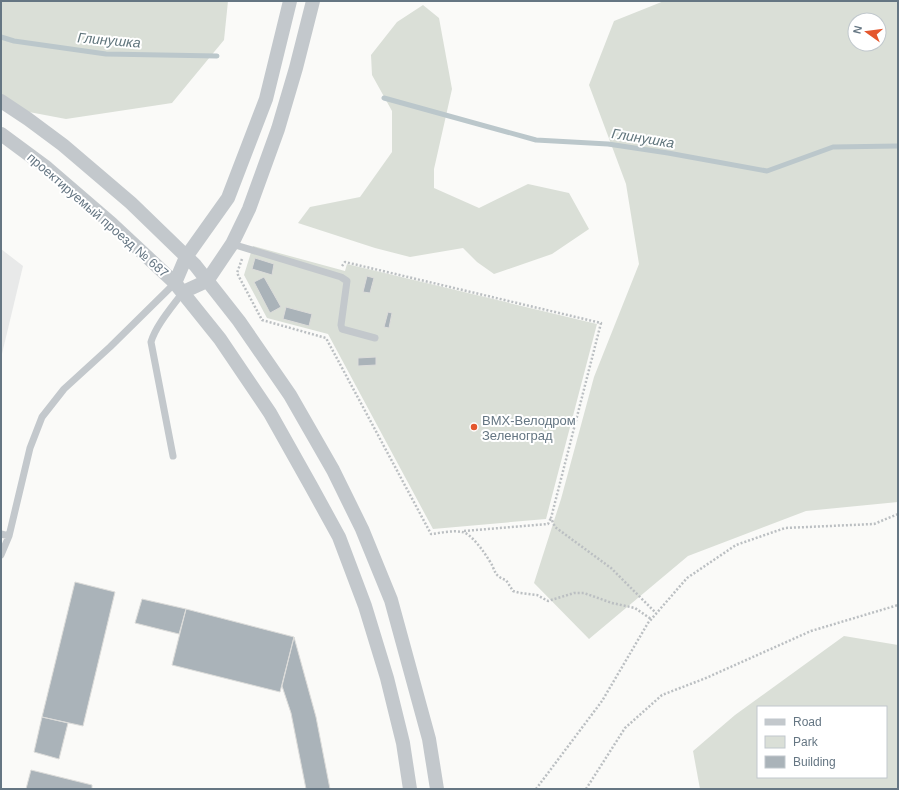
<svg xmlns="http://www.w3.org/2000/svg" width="899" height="790" viewBox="0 0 899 790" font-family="Helvetica,sans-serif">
<rect width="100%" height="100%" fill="#fafaf8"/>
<!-- built -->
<path fill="#e8e9e9" d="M1,249L23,266L1,358Z"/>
<!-- green -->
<path fill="#dadfd7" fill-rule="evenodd" d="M1,1H228L224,40L172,103L66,119L29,112L1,97Z
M664,1H898V502L806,511L688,556L589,639L534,583L561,499L594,377L639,264L626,184L589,85L614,21ZM855,20H879V44H855Z
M423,5L439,18L452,89L434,169V188L479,208L528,184L569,193L589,229L552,254L494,274L477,262L463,248L410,257L375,248L298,223L310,207L360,197L392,152V111L372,75L371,55L397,22Z
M253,246L345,271L347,264L597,324L546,519L433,529L328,334L267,318L244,275Z
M844,636L898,645V789H700L693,751L735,715ZM758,707H886V777H758Z"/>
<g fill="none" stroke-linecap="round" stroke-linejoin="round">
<!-- stream -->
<path stroke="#bbc7cb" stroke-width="5" d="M1,37L14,41L106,54L217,56
M384,98L536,140L608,144L668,153L767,171L833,147L898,146"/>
</g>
<!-- building -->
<path fill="#aab3b9" stroke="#dcdcda" d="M255,258L274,264L272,275L252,269Z
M367,276L374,278L370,293L363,292Z
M264,277L281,307L270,313L254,282Z
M286,307L312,314L309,326L283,319Z
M388,312L392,313L389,328L384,327Z
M376,357V365L358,366V358Z
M75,582L115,592L83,726L42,717Z
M142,599L186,609L179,634L135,623Z
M186,609L294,637L280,692L172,665Z
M294,637L316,717L330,789H306L291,713L282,686Z
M42,717L68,723L59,759L34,752Z
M31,770L92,785V789H26Z"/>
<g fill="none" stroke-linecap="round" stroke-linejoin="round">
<!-- path -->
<path stroke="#bbbfc2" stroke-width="2.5" stroke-dasharray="2 2" stroke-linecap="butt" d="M242,259L237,273L262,320L326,338L431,534C441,533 453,530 462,532C471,533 484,552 489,560C496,570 493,576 506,580L513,591L520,593L537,595L548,601L574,593H584L612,603L635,608L651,619
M342,266L345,262L601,323L551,518L555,527L611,568L656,613
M464,531L548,524L551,518
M536,789L602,701L648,623L687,578L736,545L785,528L874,524L898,514
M586,789L625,728L662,695L706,678L811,631L898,605"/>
<!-- service -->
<path stroke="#c3c8cc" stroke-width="7" d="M232,244L341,277L347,281L341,325L342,329L375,338
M173,456L151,342C156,325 173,306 183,292
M1,534L9,536
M1,555L9,536L30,448L42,417L64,389L110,347L175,283"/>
<!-- minor -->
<path stroke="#c3c8cc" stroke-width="14" d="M1,101L28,119L63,145L131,203L195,265L239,321L290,395L333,470L362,529L391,600L429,739L437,789
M1,134L47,168L112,224L175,283L220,339L270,413L311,486L339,537L365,606L387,678L403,743L410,789
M175,283L186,257L228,198L266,99L290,1
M183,292L207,281L232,244L249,209L278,129L296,68L313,1"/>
</g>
<!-- markers -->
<circle fill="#e4572e" stroke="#fff" stroke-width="1.5" cx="474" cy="427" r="4"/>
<g text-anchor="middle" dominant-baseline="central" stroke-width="4" stroke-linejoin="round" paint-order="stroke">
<!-- street labels -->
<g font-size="13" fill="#657683" stroke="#fff">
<text transform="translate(98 215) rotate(41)">проектируемый проезд № 687</text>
</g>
<!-- poi labels -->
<g font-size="13" fill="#657683" stroke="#fff" text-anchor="start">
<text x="482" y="420">BMX-Велодром<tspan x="482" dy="15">Зеленоград</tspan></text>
</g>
<!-- water labels -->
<g font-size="14" font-style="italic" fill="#60757c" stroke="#fff">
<text transform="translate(109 40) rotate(5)">Глинушка</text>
<text transform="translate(643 138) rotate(9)">Глинушка</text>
</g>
</g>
<!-- border -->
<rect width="899" height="790" fill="none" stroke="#657683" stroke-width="4"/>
<!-- legend -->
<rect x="757" y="706" width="130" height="72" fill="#ffffff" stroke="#c1c8cd"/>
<rect x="765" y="719" width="20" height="6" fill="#c3c8cc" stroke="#c1c8cd"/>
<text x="793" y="726" font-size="12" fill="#657683">Road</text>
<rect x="765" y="736" width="20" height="12" fill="#dadfd7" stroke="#c1c8cd"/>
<text x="793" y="746" font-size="12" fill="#657683">Park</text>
<rect x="765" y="756" width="20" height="12" fill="#aab3b9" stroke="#c1c8cd"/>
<text x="793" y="766" font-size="12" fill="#657683">Building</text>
<!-- north arrow -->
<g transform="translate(867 32) rotate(284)"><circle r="19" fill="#ffffff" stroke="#c1c8cd"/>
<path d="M0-3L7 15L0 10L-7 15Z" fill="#e4572e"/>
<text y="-6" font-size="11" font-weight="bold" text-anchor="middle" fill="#657683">N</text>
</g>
</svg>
